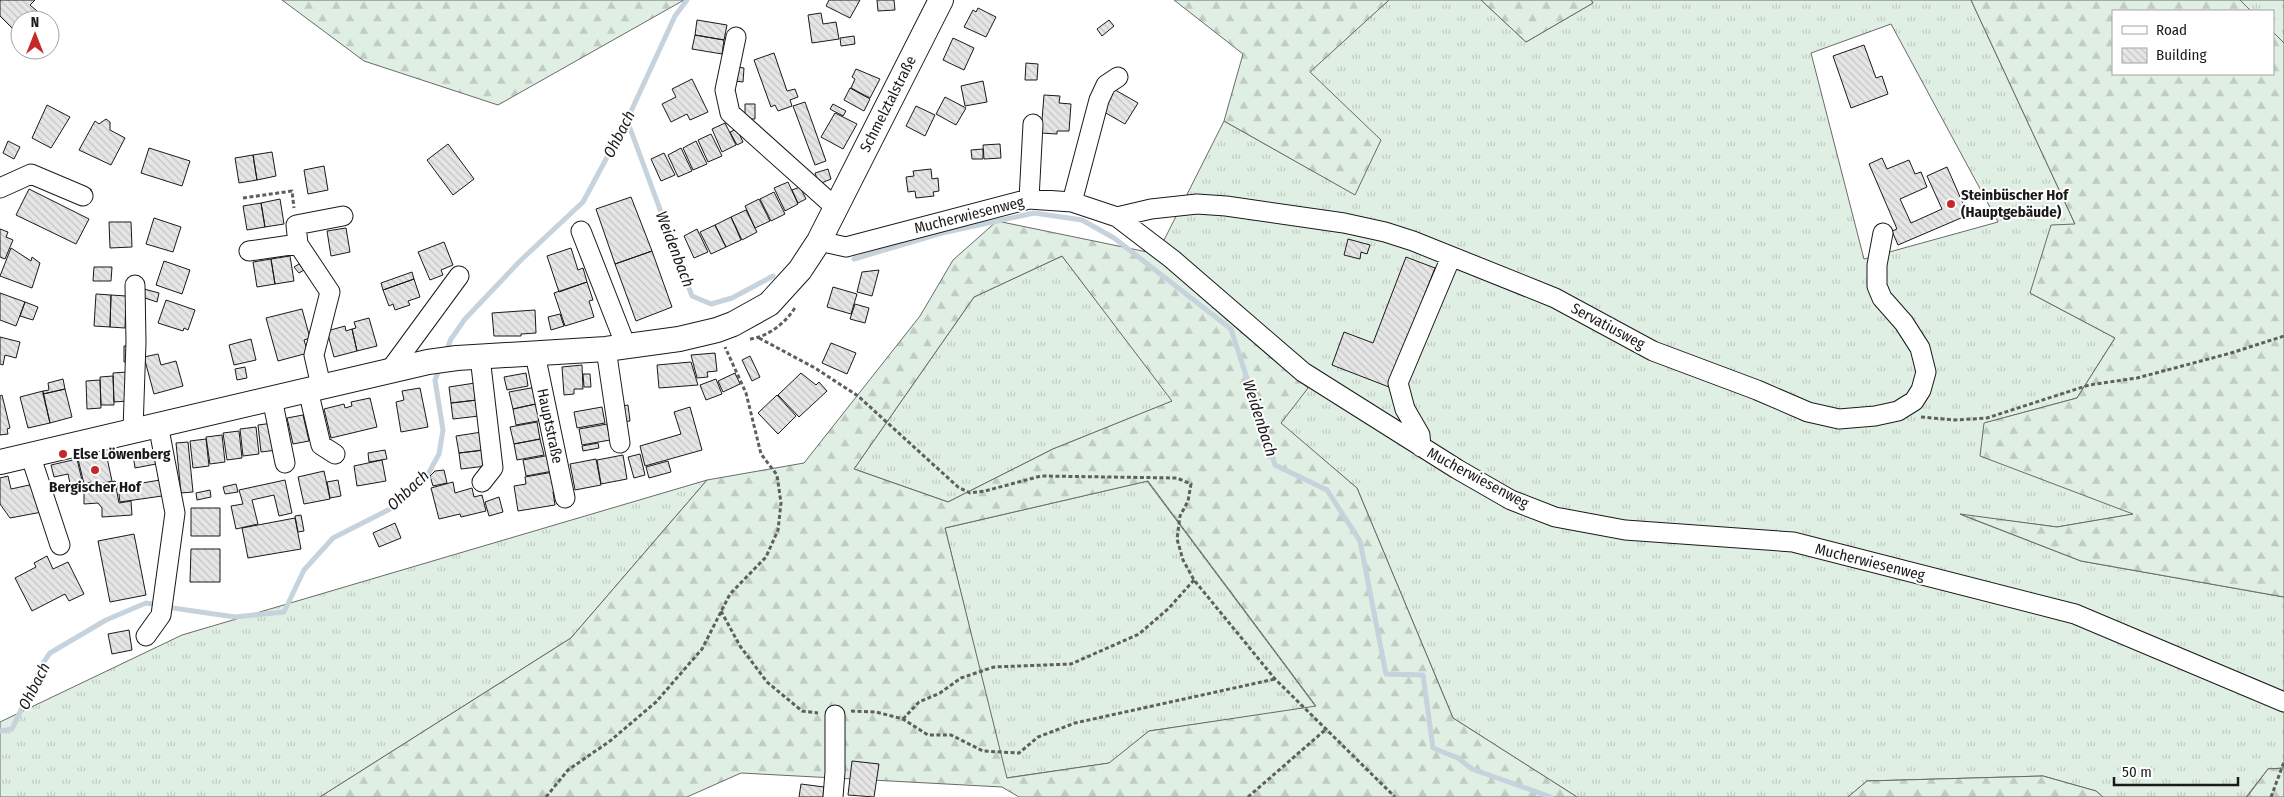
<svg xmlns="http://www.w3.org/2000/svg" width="2284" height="797" viewBox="0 0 2284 797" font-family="'Fira Sans Condensed',sans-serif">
<defs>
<pattern id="grass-tufts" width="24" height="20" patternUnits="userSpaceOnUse" patternTransform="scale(1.25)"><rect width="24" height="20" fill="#e0efe3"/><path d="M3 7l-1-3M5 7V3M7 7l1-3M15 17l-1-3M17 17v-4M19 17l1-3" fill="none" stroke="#c0ccc2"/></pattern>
<pattern id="forest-firs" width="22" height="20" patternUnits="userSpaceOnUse" patternTransform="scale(1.25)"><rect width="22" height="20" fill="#e0efe3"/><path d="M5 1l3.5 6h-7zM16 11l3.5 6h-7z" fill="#c0ccc2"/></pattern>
<pattern id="building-back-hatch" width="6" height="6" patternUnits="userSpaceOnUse" patternTransform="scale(1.25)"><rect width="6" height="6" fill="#e6e6e6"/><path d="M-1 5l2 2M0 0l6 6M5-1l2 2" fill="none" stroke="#c5c5c5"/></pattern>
</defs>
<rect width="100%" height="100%" fill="#fff"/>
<!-- grass -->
<path fill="url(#grass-tufts)" stroke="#6a6a6a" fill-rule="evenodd" d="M1389,0H1481L1526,42L1593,3L1591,0H1971L2075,224L2030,293L2115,338L2077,398L1985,423L2134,514L2057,527L1962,515L2081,561L2284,597V768L2268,769L2246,797H2103L2096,791L2043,776L1867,781L1848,797H1577L1453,718L1357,488L1280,423L1157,254L1224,121L1354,194L1380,140L1309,72ZM1891,24L1998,222L1864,259L1811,53Z
M2240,0H2284V43L2273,32V11H2251Z
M1062,256L1173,401L1053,449L948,502L854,469L974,297Z
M707,480L571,638L320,797H0V722L182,635Z
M1147,481L1316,707L1149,731L1110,763L1006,778L945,528Z"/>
<!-- forest -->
<path fill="url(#forest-firs)" stroke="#6a6a6a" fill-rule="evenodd" d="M282,0H684L498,105L364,61Z
M1174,0H1389L1310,72L1381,140L1355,195L1224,121L1243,54Z
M1481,0H1591L1593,3L1526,42Z
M1971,0H2240L2251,11H2113V74H2273V32L2284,43V597L2081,561L1960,514L2057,527L2133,514L1980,456L1984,423L2077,398L2115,338L2030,293L2051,225L2075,224Z
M997,221L1157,254L1196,286L1308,388L1281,423L1357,488L1453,718L1577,797H1019L1002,787L741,773L687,797H320L571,638L707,480L804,463L920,316L953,260ZM1062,256L1172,401L1053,449L948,502L854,469L974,297ZM1148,481L1316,706L1149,731L1109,763L1007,778L945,528Z
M2284,768V797H2247L2268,769Z
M2043,776L2096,791L2103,797H1848L1867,781Z"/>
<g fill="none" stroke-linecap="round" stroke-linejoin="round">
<!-- stream -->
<path stroke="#c6d2dc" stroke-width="5" d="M627,120L692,296L711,304L732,298L773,276
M854,259L942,233L1034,213L1082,220L1114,238L1231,329L1275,465L1327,490L1360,541L1386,674L1423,675L1433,748L1458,758L1472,769L1551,797
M446,352L451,339L465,319L520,261L583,202L627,120L675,16L687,0
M166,607L235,617L284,612L304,570L333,538L394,507L427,476L439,454L443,430L435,380L440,367
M0,731L12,729L43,663L50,653L106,620L146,603L158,605"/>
</g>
<!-- building -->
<path fill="url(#building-back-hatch)" stroke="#1a1a1a" d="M0,0H35L30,5L37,11L28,20H20V28L16,32L0,16Z
M829,0H860L850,18L826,6Z
M877,0H894L895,10L878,11Z
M978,8L996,17L986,37L964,27L973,10L976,12Z
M821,13L823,24L836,22L839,39L812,43L808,15Z
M697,20L727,25L724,40L695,35Z
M1109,20L1114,26L1102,36L1097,29Z
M695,35L724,40L722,54L692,49Z
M854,36L855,44L841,46L840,38Z
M953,38L974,48L964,70L943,60Z
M1864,45L1876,78L1882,76L1888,94L1851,108L1833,56Z
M774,53L787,91L795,89L798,97L790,100L792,106L778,111L775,105L771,107L754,60Z
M1026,63L1038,64L1037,80H1025Z
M737,67L744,68L743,82L735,81Z
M856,69L880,79L870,98L851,88L855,79L852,77Z
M692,79L708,112L690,120L687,114L671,122L662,104L676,97L672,89Z
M983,81L987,102L965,106L961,86Z
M1110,87L1138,103L1125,124L1097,108Z
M850,88L870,99L864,111L844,100Z
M1044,95L1060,96L1059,103L1071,104L1069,131H1057V134L1041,133Z
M945,97L966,108L956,125L936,114Z
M805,102L826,161L815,165L793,106Z
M745,104H755V119H745Z
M833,104L846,111L843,116L830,109Z
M47,105L70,117L51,148L32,138Z
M916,106L935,115L925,136L906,126Z
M835,113L857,124L843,149L821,137Z
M106,119L110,122V130L125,138L111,165L79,150L95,121L99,124Z
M725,123L736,145L722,152L712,129Z
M737,129L743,142L737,145L730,132Z
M711,134L722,156L708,162L698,140Z
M8,141L20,147L14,159L3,153Z
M696,141L707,164L693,170L683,148Z
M448,144L474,179L453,195L427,160Z
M1000,144L1001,158L984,159L983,145Z
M149,148L190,161L182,186L141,173Z
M681,148L692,171L678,177L668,155Z
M983,149V159H972L971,150Z
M272,152L276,176L257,180L253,155Z
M664,153L675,175L661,181L651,159Z
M253,155L257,180L239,183L235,158Z
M1882,158L1887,169L1909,160L1915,174L1921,172L1927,187L1900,199L1911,223L1942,209L1927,176L1947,167L1968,215L1898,245L1892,231L1897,229L1869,164Z
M324,166L328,190L308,194L304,170Z
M828,169L831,179L819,184L815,173Z
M931,169L932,179L938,178L939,191L933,192L934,196L916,198L915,191L908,192L906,177L914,176L913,171Z
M788,182L798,204L785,211L774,188Z
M800,187L806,199L798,203L792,190Z
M29,189L89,219L76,244L16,215Z
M774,192L785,214L771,221L760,199Z
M631,197L652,251L615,264L596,209Z
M280,199L284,224L265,227L261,203Z
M759,199L770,221L755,228L745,206Z
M261,203L265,227L247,230L243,206Z
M746,210L757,232L742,240L731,217Z
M731,217L741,240L726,247L715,225Z
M154,218L181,227L173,252L146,244Z
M109,222H131L132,247L110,248Z
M715,225L726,247L711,254L700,232Z
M346,228L350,252L331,256L327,231Z
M0,229L8,232L6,237L13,240L5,259L0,257Z
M697,229L708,252L694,258L684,236Z
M1348,239L1370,245L1367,254L1361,252L1360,259L1344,255Z
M444,242L453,265L441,270L443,275L430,280L418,252Z
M11,248L31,261L32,257L40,263L32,288L0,276Z
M571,248L578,270L583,268L587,282L559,292L547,256Z
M652,251L672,307L636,321L615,264Z
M290,256L294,281L275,284L271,259Z
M1406,257L1435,268L1389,387L1332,365L1344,332L1373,343Z
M271,259L275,284L257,287L253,262Z
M164,261L190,270L182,294L156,285Z
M299,264L304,270L299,273L294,267Z
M94,267H112L111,281H93Z
M879,270L872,296L857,292L862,272Z
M412,272L414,279L383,290L381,283Z
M414,279L420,297L408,301L410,305L395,310L393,304L389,306L383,290Z
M587,282L593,300L589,301L594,317L565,326L554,293Z
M833,287L857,294L851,314L827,307Z
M144,289L159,293L157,302L142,297Z
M0,293L25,302L16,326L0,320Z
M96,294L111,295L110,327L94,326Z
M111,295L126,296L125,328L110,327Z
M166,300L195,310L188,330L184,328L183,331L158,323Z
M25,302L38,307L33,320L20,316Z
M855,304L869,308L865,323L850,319Z
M302,309L310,338L304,340L308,353L278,361L266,318Z
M535,310L536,333L521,334V336H494L492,313Z
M560,314L564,326L551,330L548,317Z
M369,318L377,346L357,351L352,329L356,328L354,322Z
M345,326L346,331L352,329L357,351L334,357L327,331Z
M0,337L20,342L16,358L5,355L3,365L0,364Z
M251,339L256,360L234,365L229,345Z
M831,343L856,353L847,374L822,363Z
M124,346H132V362H124Z
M715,353L717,371L707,372L708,377L697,378L691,355Z
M158,354L161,365L176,361L183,386L154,394L144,357Z
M750,356L760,377L752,381L742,360Z
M691,362L698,385L659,388L657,365Z
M582,365L583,389H574V394L564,395L562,367Z
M245,367L247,378L237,380L235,369Z
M127,372L128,401L114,402L113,373Z
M526,373L528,386L507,390L504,377Z
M735,373L740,384L723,392L718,381Z
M801,373L816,385L819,382L827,391L799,417L778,395Z
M583,374H590L591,387H584Z
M113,376L114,405H101L100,377Z
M63,379L65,389L43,394V391L49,390L48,383Z
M716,379L722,394L706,400L700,385Z
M100,380L101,408L87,409L86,381Z
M475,383L477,400L451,403L449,387Z
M536,387L540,403L513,409L509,392Z
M420,388L428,427L401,432L396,402L404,400L402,391Z
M65,389L72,417L50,423L43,394Z
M43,391L50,423L28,428L20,397Z
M2,395L10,428L7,429L8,434L0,435V396Z
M777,395L796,416L778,434L758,413Z
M370,398L377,427L331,438L324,409L344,404L345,408L352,406L351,402Z
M477,400L479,416L453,419L451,403Z
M540,403L543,420L516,425L513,409Z
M628,405L630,421L620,422L618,407Z
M602,407L605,423L577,428L574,412Z
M690,407L702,450L645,466L640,446L681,434L674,412Z
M303,415L309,441L293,444L287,418Z
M537,422L540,439L514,444L510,427Z
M273,423L277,450L261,452L258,425Z
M607,424L610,440L582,445L579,429Z
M256,427L259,454L243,456L240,429Z
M239,431L242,458L227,460L223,433Z
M482,432L484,450L459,453L456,436Z
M222,435L225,462L210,464L206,437Z
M206,439L209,466L193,468L190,441Z
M540,439L544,455L517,460L514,444Z
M188,442L193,492L181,493L176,443Z
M598,443L599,448L583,451L582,446Z
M385,450L387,459L369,462L368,453Z
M484,450L486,466L461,469L459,453Z
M154,451L156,464L135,468L133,454Z
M106,453L112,481L92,486L91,482L84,484L78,459Z
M640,454L645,475L634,478L628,457Z
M550,455L553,471L526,476L523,460Z
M623,455L627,479L601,484L597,460Z
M77,459L84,489L72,492L68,474L54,477L51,465Z
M596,459L601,485L575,490L570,464Z
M382,460L386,481L357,486L354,466Z
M668,461L671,472L649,478L646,467Z
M444,470L447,483L433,486L430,476L435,471Z
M324,471L330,499L304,504L298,477Z
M553,472L557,491L553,492L555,505L518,511L514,486L526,484L525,477Z
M8,476L11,489L34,484L42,512L10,518L0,504V478Z
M160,480L162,496L120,502L118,487Z
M285,480L292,513L279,516L274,495L252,500L258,524L236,529L231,506L243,504L239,490Z
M338,480L341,496L330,498L327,482Z
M115,481L119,485L116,487L119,503L131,501L132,515L102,517V508L98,503L84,504V485L91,483L92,487Z
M453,482L455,493L472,488L474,497L482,495L486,511L461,517L460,514L439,519L431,488Z
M236,484L238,492L225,494L223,487Z
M210,490L211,497L197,500L196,493Z
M499,497L503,512L489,516L485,502Z
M191,508H220V536H191Z
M301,515L304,531L298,532L295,516Z
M295,518L301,549L248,558L242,528Z
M395,523L401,538L379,547L373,533Z
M134,534L146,595L110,602L98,541Z
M191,549H220V582H190Z
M47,556L53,569L68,562L84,594L69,601L65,594L32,611L15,578L36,567L34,563Z
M129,630L132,650L112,654L108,634Z
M852,761L879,764L874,797L848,795Z
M801,784L824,787L823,797H799Z"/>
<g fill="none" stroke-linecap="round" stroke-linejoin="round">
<!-- minor casing -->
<g stroke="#1a1a1a" stroke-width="21">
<path id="minor" d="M736,37L725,90L730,113L836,208
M0,188L31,174L83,196
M1029,199L1033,124
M1072,202L1099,100L1106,85L1118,77
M1117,217L1151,209L1197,204L1226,206L1344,223L1385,232L1413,241L1555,298L1653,351L1757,390L1808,412L1839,419L1875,416L1898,411L1914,401L1921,390L1926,372L1920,348L1904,323L1882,298L1877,286V265L1883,233
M581,231L626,346
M819,241L846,247L1029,199L1072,202L1117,217L1172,259L1303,372L1457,469L1511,500L1555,517L1625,530L1793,542L2075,614L2284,702
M249,251L298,244
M606,349L620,443
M535,354L565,498
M480,357L493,468L482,482
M390,370L459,276
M321,386L314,355L330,292L298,244L296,225L343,216
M308,390L321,445L335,454
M272,398L285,463
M133,430L136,342L135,285
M1421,447L1420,435L1405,409L1398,383L1451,257
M30,454L60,545
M146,636L161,615L175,513L158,424
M833,797L835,772V715"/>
</g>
<!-- major casing -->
<g stroke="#1a1a1a" stroke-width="26">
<path id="major" d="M0,462L428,362L457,358L606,349L679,339L717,330L733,324L769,304L800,270L819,241L941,0"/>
</g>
<!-- path -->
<path stroke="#5f5f5f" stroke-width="3" stroke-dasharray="4 2.5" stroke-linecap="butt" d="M243,198L292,191L294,208
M759,338L815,368L858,396L958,487L970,493L985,491L1041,476L1177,478L1191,484L1188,501L1180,516L1177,539L1183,560L1194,580L1275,679L1395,797
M750,339C768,337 787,322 796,306
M1921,417L1955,420L1987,418L2089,385L2137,378L2231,353L2284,336
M721,611L740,646L767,682L802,711L818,713
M851,711L876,712L903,719L928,735H951L983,751L1019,753L1038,737L1075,723L1275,679
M903,719L919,702L940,693L961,678L994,667L1071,664L1139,634L1169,608L1194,580
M546,797L568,770L610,741L656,702L702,649L730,594L766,557L778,530L781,503L777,475L761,454L746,393L725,347
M1248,797L1325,730
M2271,797L2284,762"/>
<!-- minor -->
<use href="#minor" stroke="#fff" stroke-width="19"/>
<!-- major -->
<use href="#major" stroke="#fff" stroke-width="24"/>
</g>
<!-- markers -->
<g fill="#c62828" stroke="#fff" stroke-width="2">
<circle cx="1951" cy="204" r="5"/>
<circle cx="63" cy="454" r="5"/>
<circle cx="95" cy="470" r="5"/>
</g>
<g text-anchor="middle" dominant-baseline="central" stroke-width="4" stroke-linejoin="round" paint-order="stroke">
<!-- street labels -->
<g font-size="15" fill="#1a1a1a" stroke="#fff">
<text transform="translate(888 104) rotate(-63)">Schmelztalstraße</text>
<text transform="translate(969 215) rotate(-14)">Mucherwiesenweg</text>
<text transform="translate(1608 326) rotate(28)">Servatiusweg</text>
<text transform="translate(550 426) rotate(78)">Hauptstraße</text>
<text transform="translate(1478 478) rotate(28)">Mucherwiesenweg</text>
<text transform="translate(1870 562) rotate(14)">Mucherwiesenweg</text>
</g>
<!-- poi labels -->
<g font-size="15" font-weight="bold" fill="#1a1a1a" stroke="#fff" text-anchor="start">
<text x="1961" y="195">Steinbüscher Hof<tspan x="1961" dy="17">(Hauptgebäude)</tspan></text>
<text x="73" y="454">Else Löwenberg</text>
<text x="95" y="487" text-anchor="middle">Bergischer Hof</text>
</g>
<!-- water labels -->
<g font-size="16" font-style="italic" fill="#1a1a1a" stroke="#fff">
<text transform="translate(619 134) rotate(-63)">Ohbach</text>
<text transform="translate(675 249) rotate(69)">Weidenbach</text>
<text transform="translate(1260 418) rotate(72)">Weidenbach</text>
<text transform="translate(408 490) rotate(-43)">Ohbach</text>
<text transform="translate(34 686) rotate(-63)">Ohbach</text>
</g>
</g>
<!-- legend -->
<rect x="2112" y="10" width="162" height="65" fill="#ffffff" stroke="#a3a3a3"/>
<rect x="2122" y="26" width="25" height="8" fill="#ffffff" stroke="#a3a3a3"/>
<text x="2156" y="35" font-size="15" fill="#1a1a1a">Road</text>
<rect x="2122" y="48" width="25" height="15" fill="url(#building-back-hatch)" stroke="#a3a3a3"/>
<text x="2156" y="60" font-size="15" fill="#1a1a1a">Building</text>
<!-- north arrow -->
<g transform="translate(35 35)"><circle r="24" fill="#ffffff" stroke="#a3a3a3"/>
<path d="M0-4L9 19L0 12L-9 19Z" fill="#c62828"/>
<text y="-8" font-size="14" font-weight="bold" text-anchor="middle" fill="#1a1a1a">N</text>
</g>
<!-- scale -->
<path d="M2114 777v8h124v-8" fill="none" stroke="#1a1a1a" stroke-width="2.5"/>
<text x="2122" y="777" font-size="15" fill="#1a1a1a" stroke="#ffffff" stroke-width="4" paint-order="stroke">50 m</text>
</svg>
